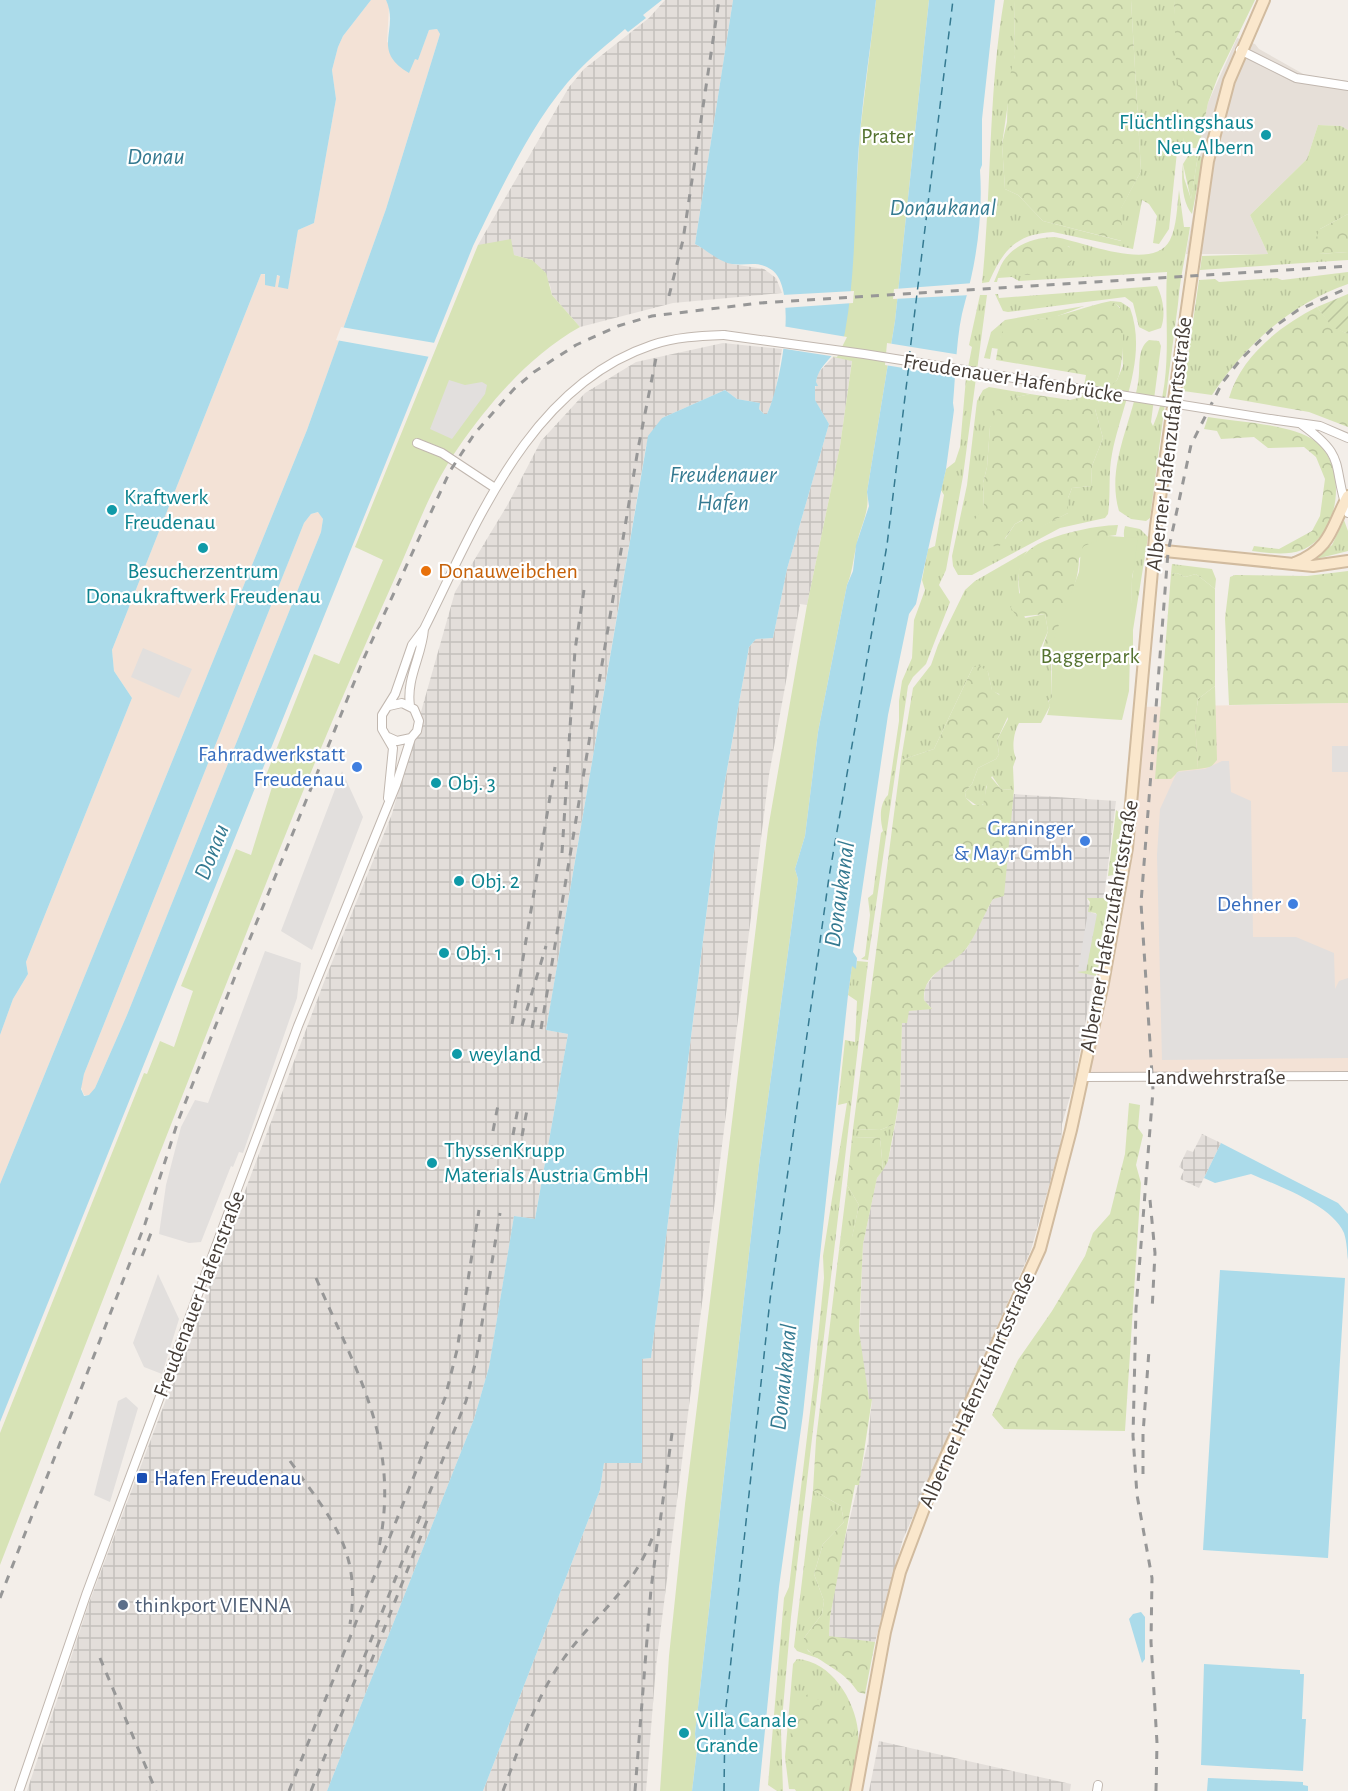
<svg xmlns="http://www.w3.org/2000/svg" width="1348" height="1791" viewBox="0 0 1348 1791" font-family="'Alegreya Sans',sans-serif">
<defs>
<pattern id="industrial-grid" width="8" height="8" patternUnits="userSpaceOnUse" patternTransform="scale(1.5)"><rect width="8" height="8" fill="#e3deda"/><path d="M0 4h8M4 0v8" fill="none" stroke="#c4c0bc"/></pattern>
<pattern id="grass-tufts" width="24" height="20" patternUnits="userSpaceOnUse" patternTransform="scale(1.5)"><rect width="24" height="20" fill="#d7e3b6"/><path d="M3 7l-1-3M5 7V3M7 7l1-3M15 17l-1-3M17 17v-4M19 17l1-3" fill="none" stroke="#bac49d"/></pattern>
<pattern id="forest-crowns" width="20" height="18" patternUnits="userSpaceOnUse" patternTransform="scale(1.5)"><rect width="20" height="18" fill="#d7e3b6"/><path d="M2 6a3 3 0 1 1 6 0M12 15a3 3 0 1 1 6 0" fill="none" stroke="#bac49d"/></pattern>
<pattern id="garden-furrows" width="10" height="10" patternUnits="userSpaceOnUse" patternTransform="scale(1.5)"><rect width="10" height="10" fill="#d7e3b6"/><path d="M-1 1l2-2M0 10L10 0M9 11l2-2" fill="none" stroke="#bac49d"/></pattern>
</defs>
<rect width="100%" height="100%" fill="#f3eee9"/>
<!-- residential -->
<path fill="#e6dfd8" d="M1237,38L1255,44L1259,49L1305,75L1348,81V130L1341,126L1318,125L1307,159L1250,215L1268,254H1186L1203,159L1198,155L1199,148L1208,103Z"/>
<!-- commercial -->
<path fill="#f3e2d6" d="M371,0H386L389,7L387,42L415,59H418L429,30L437,29L440,34L386,209L307,430L0,1184V1035L13,999L28,974L26,962L132,698L114,671L112,650L261,274L280,276L288,288L298,230L314,223L336,99L332,70L338,47L343,36Z
M319,512L323,519L321,532L127,1015L95,1088L90,1095H84L81,1087L84,1074L304,523L311,514Z
M1348,703V1076L1083,1077L1117,907L1139,707Z"/>
<!-- industrial -->
<path fill="url(#industrial-grid)" d="M665,0H733L695,244L732,264L764,269L776,278L782,293L673,303L580,327L552,295L550,285L532,260L478,245L569,87L584,69L649,18Z
M723,343L782,349L775,394L767,414H764L759,409L760,403L737,399L725,390L662,418L646,446L546,1030L568,1034L535,1219L514,1216L489,1367L474,1419L327,1791H27L89,1603L324,982L392,814L455,592L508,504L541,441L585,393L636,362Z
M833,357L852,360L840,446L807,605L800,604L769,775L656,1666L646,1791H483L600,1490L604,1463L642,1462V1359L651,1358L718,821L749,647L756,639L773,638L787,569L829,424L814,399L817,374Z
M1014,794L1116,801L1104,898H1087L1100,945L1074,1083L1062,1124L1061,1143L1031,1250L903,1539L875,1642L829,1637L830,1617L840,1560L868,1442L872,1399H869L859,1345L863,1244L877,1178L888,1161L894,1133L900,1095L902,1023L909,1011L931,1008L924,1000L925,987L938,970L966,950L993,899L999,895Z
M1202,1134L1221,1143L1199,1188L1180,1179L1184,1170L1179,1167L1187,1150L1193,1152Z
M879,1741L1071,1784L1070,1791H869Z"/>
<!-- grass -->
<path fill="url(#grass-tufts)" d="M1004,0H1014L1015,55L1002,144L1005,189L1018,195L1043,221L1121,241L1120,210L1141,171L1131,0H1174L1184,148L1177,152L1169,229L1159,244L1153,243L1157,216L1149,204L1142,200L1133,249L1053,232C1016,234 1003,250 989,282L982,283C992,188 988,93 1004,0Z
M1318,125L1341,126L1348,130V214L1320,229L1319,254L1348,252V260L1200,270L1202,256L1268,254L1250,215L1307,159Z
M1198,155L1203,158L1192,214C1182,202 1181,179 1183,164L1184,178L1191,199Z
M1179,190L1184,227H1190C1186,254 1180,277 1178,304L1150,518L1146,521L1131,519L1119,511C1106,467 1131,425 1138,383C1141,369 1136,349 1149,340L1159,341L1161,346L1151,422L1153,426C1174,379 1164,321 1167,272L1019,281L1012,277L998,278L997,282H994L999,270L1027,275L1070,247L1063,245L1055,237C1082,241 1153,273 1170,240C1177,226 1177,206 1179,190Z
M1348,272V284C1291,304 1245,345 1212,395L1183,391L1199,280L1215,279L1219,282L1277,278L1282,280Z
M1157,286C1163,298 1166,315 1161,328L1149,332L1139,327L1133,303L1125,297L1008,312L1003,311L995,294H998L999,298Z
M980,295H987L963,476L946,570L939,585L950,602L926,664L913,677L908,686L868,960L861,959L865,956L870,915L868,898L873,894L881,833L883,831C880,820 879,804 888,795L899,721V701L902,681L912,658L914,620L925,590L922,580L928,549L935,546L944,495L941,490L946,469L955,462L960,447L966,378L972,347L969,345Z
M1111,301L1121,302L1130,308C1148,357 1121,407 1112,454C1108,474 1111,494 1108,514L1105,518L1060,528L972,575H958L953,566L952,556L967,485L977,401L983,390L989,387L1030,394L1017,397L990,427L987,467L983,483L984,508L1005,539L1015,524L1023,520L1034,530L1068,513V498L1072,488L1091,486L1092,466L1103,438L1095,409V399L1117,380L1123,366L1120,307Z
M1084,306L1055,317L1015,322L1001,336L999,349L992,348L990,359L984,358L991,332L1005,320Z
M1344,520L1348,531V551L1312,560L1332,545Z
M1125,526L1140,529L1148,537L1133,630V654H1129L1132,579C1138,560 1119,545 1125,526Z
M1027,551C1014,571 1018,597 1025,618L1045,614L1048,631L1040,650L1051,661L1052,698L1048,701L1050,706L1041,723H1019C1014,731 1011,749 1016,758L1013,767L1014,790L1001,789L992,776L986,787L985,803L979,807L966,798L965,792L972,784L978,768L996,759L999,754L997,740L1008,719L999,694L992,691L988,672L973,667L934,749L901,760L913,688L931,665L938,645L965,590L975,581Z
M1172,564L1212,569L1216,579L1215,589L1196,574L1185,577L1177,573L1171,574Z
M1215,686L1217,760L1211,767L1198,769L1195,722L1198,699Z
M1116,810L1125,817L1118,874L1108,876Z
M1087,898H1104L1108,903L1100,945L1103,947L1096,976L1077,972L1086,971L1096,913L1088,912L1090,902Z
M857,961L868,962L791,1617L781,1731L783,1791H777L768,1785L784,1598L789,1587L814,1379L824,1278L823,1256L847,1103L838,1105L845,1040L855,1042L857,1001L848,995L852,965L856,968Z
M895,1124L888,1161L883,1170L880,1137L852,1138L853,1129L880,1130Z
M847,1185L859,1205L852,1238L839,1250Z
M813,1490L841,1506L844,1522L823,1544L814,1574L824,1601L822,1614L804,1638L808,1651L823,1660L797,1651L794,1647Z
M797,1659C831,1661 855,1700 858,1731C860,1750 853,1772 850,1791L789,1789L785,1757L793,1664Z"/>
<!-- forest -->
<path fill="url(#forest-crowns)" d="M1014,0H1131L1141,171L1121,209L1122,241L1043,221L1018,195L1005,189L1002,144L1007,122L1008,84L1015,55Z
M1174,0H1255L1219,74L1208,103L1199,148H1184L1176,63Z
M1198,155L1191,200L1183,164L1188,156Z
M1348,214V252L1319,254L1312,247L1320,229Z
M1055,237L1073,250L1074,256L1069,266C1052,273 1016,280 999,270C1007,247 1033,237 1055,237Z
M1111,301C1116,304 1119,306 1121,310C1125,320 1123,372 1117,380C1111,388 1101,393 1095,399V409L1103,438L1092,466L1091,486L1072,488L1068,498V513L1034,531L1022,520L1015,524L999,547L986,545L974,533L973,522L984,507L983,483L987,467L990,427L996,411L1017,397L1030,394L1070,400L1082,397L1086,375L996,360C998,350 999,332 1007,325C1014,319 1030,320 1039,319C1065,316 1086,306 1111,301Z
M1317,307L1332,326L1348,334V427L1309,412L1229,398C1241,356 1280,326 1317,307Z
M1208,417C1238,422 1292,424 1315,441C1348,465 1341,535 1302,550C1286,556 1269,553 1252,551L1254,546L1279,549L1312,531L1320,516L1325,479L1316,457L1304,447L1268,448L1254,437L1221,439L1217,431L1204,429Z
M1118,525L1116,535L1109,536L1079,558C1079,594 1053,625 1051,661L1041,653L1048,631L1045,614L1017,617L1011,608L1012,598L1020,593C1018,581 1017,563 1026,553C1041,536 1096,525 1118,525Z
M1348,571V703L1229,705L1225,618L1230,577L1235,575L1307,576Z
M1177,573L1185,577L1196,574L1215,589V686L1198,699L1195,722L1198,769L1179,771L1171,779H1155L1171,574Z
M980,666L988,672L992,690L1007,700L1010,712L997,740L999,754L996,759L978,768L972,784L965,792L966,798L973,805H983L989,775L1001,789L1014,790L1004,896L993,899C986,911 972,943 965,950C951,966 922,973 924,1000L932,1009L909,1011L907,1023H902L900,1095L895,1124L880,1130L853,1129L901,760L934,749L973,667Z
M1129,1103L1140,1105L1138,1128L1143,1135L1136,1165L1141,1183L1125,1431L1004,1429L992,1415L1018,1360L1052,1311L1085,1256L1093,1233L1110,1214L1125,1154Z
M880,1137L883,1170L877,1178L863,1244L859,1331L869,1399H872L859,1485H855L830,1617L829,1636L875,1642L865,1694L858,1692C841,1666 817,1664 803,1644L804,1638L822,1614L824,1601L814,1574L823,1544L844,1522L841,1506L813,1490L816,1440L839,1250L852,1237L859,1205L847,1185L852,1138Z
M809,1693L820,1701L819,1713L835,1711L839,1704L844,1705L855,1725L844,1791H796C781,1769 792,1731 795,1705Z"/>
<!-- park -->
<path fill="#d7e3b6" d="M876,0H929L895,321L867,492C870,511 861,525 857,543C853,558 853,571 847,585L818,732L805,836L795,869L798,879L759,1165L695,1734L697,1750L692,1791H660L669,1656L685,1504L768,829L807,605L840,446L852,361L833,357L849,303L860,132Z
M511,239L514,255L532,260L546,273L552,295L580,327C530,355 490,402 458,448C430,488 414,536 394,580C359,658 325,737 293,816C193,1065 96,1318 0,1565V1433L144,1073L147,1074L160,1041L174,1047L193,991L181,986L236,849L251,855L272,787L263,783L314,654L339,664L383,560L355,547L478,245Z
M1109,536L1138,538L1132,579L1129,691L1122,720L1047,715L1050,706L1048,702L1052,697V643L1079,572L1081,550L1084,546Z"/>
<!-- garden -->
<path fill="url(#garden-furrows)" d="M1348,294V334L1332,327L1317,307Z"/>
<!-- parking -->
<path fill="#e2dfdd" d="M449,380L465,385L482,382L487,385L485,394L452,439L430,429Z
M143,648L192,669L179,698L131,677Z
M1332,746H1348V772H1332Z
M1222,761H1229L1231,792L1251,801L1253,937H1296L1334,953L1335,989L1339,981L1348,978V1058L1162,1060L1157,855L1160,809L1177,772L1205,769Z
M342,771L363,817L312,950L281,931Z
M1088,912L1097,914L1086,971L1078,970Z
M265,951L301,963L297,998L243,1153L239,1152L233,1167L231,1166L201,1242L189,1243L159,1234L166,1185L181,1127L195,1100L208,1103Z
M158,1274L179,1319L162,1374L144,1367L133,1343Z
M126,1397L138,1408L110,1502L94,1495L118,1401Z"/>
<!-- water -->
<path fill="#abdbea" fill-rule="evenodd" d="M0,0H371L343,36L338,47L332,70L336,99L314,223L298,230L288,289L278,287L280,276L277,275L275,287L265,285V274H261L112,650L114,671L132,698L26,962L28,974L13,999L0,1035Z
M386,0H662L643,15L646,18L628,32L625,29C609,43 592,56 577,72C534,117 500,191 473,246L0,1422V1184L307,430L386,209L440,34L437,29L429,30L418,60L415,59L409,73C370,50 400,30 386,0ZM318,512L323,519L321,532L127,1015L95,1088L89,1095L84,1096L81,1089L84,1074L304,523L311,514Z
M733,0H876C871,44 864,88 860,132C854,198 857,266 845,332C841,354 819,362 816,382L818,386H815V400L829,424L787,569L773,638L756,639L749,647L718,820L651,1358L642,1359V1463H604L600,1490L483,1791H327L474,1419L489,1367L514,1216L535,1219L568,1034L546,1030L648,436L662,418L725,390L737,399L760,403L759,409L764,414H767C780,387 799,290 772,270C758,260 747,266 732,264C721,263 705,249 695,244Z
M929,0H995L982,119V165L980,170C983,213 977,260 965,302C956,332 956,372 953,403L954,410L946,469L916,604L909,614L888,715L853,952L857,958L856,969L852,966L848,995L803,1414L779,1587L759,1791H692L697,1750L695,1734L759,1165L798,879L795,869L805,836L818,732L847,585L853,571L856,545L869,506L867,492L895,321Z
M1221,1143L1338,1203L1348,1214V1260C1347,1252 1347,1242 1344,1233C1332,1205 1278,1186 1251,1174L1215,1183L1204,1178Z
M1220,1270L1345,1278L1328,1558L1203,1550Z
M1141,1612L1145,1617V1659L1142,1663L1129,1619L1133,1614Z
M1204,1664L1300,1670V1674H1304L1302,1719H1306L1303,1771L1201,1765Z
M1208,1778L1303,1782V1785L1308,1786V1791H1207Z"/>
<!-- pier -->
<path fill="#f3eee9" d="M974,283L971,295L893,299L894,289Z
M854,291L853,303L783,308L782,295Z
M782,326L847,337L837,357L779,348Z
M341,327L435,343L430,357L336,340Z
M887,343L961,355L958,377L885,365Z"/>
<g fill="none" stroke-linecap="round" stroke-linejoin="round">
<!-- ferry -->
<path stroke="#357a91" stroke-width="1.5" stroke-dasharray="8 6" stroke-linecap="butt" d="M909,359L953,0
M724,1791L725,1716L770,1300L829,877L887,545L909,364"/>
<!-- street casing -->
<g stroke="#c1b7af" stroke-width="10">
<path id="street" d="M1240,50L1296,78L1348,86
M1277,420L1320,426L1348,438
M1301,424C1348,458 1331,462 1348,513
M417,443L442,453L495,488
M410,706C406,678 422,656 424,629
M388,737L397,741L411,738
M388,798L393,748L382,729V715L395,694L412,645L424,629C477,523 529,386 652,345C675,337 700,336 724,335
M1083,1077L1348,1076
M19,1791L86,1595L298,1026L396,785L411,738L417,731L419,721L414,709L402,703L389,706
M1097,1791L1098,1785"/>
</g>
<!-- secondary casing -->
<g stroke="#d1bb9f" stroke-width="14">
<path id="secondary" d="M1155,550L1313,566L1348,561
M1295,563C1332,548 1331,527 1348,496
M856,1791L885,1632L900,1572L932,1487L1040,1249L1071,1130L1103,983L1127,848L1156,526L1208,161L1229,81L1264,0"/>
</g>
<!-- street -->
<use href="#street" stroke="#fff" stroke-width="8"/>
<!-- secondary -->
<use href="#secondary" stroke="#fae7cc" stroke-width="10"/>
<!-- rail -->
<path stroke="#979797" stroke-width="3" stroke-dasharray="8 8" stroke-linecap="butt" d="M669,296L683,240L719,0
M562,853L575,650L584,590
M512,1024L555,767
M522,1026L546,946
M532,1028L536,1007
M541,1029L638,449L657,353
M493,1131L498,1105
M513,1135L518,1108
M522,1136L527,1110
M1150,1200L1155,1253L1152,1311
M142,1256L153,1228
M316,1278C357,1374 402,1443 378,1552
M290,1461C330,1518 362,1549 350,1624
M1143,1474V1434L1149,1350
M0,1598L145,1224L178,1121L249,941L364,658L450,471L475,433L514,389L534,372L576,345L618,326L652,316L760,303L1348,266
M100,1658L156,1791
M365,1677L428,1518
M289,1791L445,1398L457,1350L479,1210
M311,1791L466,1401L476,1360L500,1213
M503,1791C520,1746 535,1698 564,1658C596,1614 635,1588 654,1533
M635,1791L651,1589L673,1426
M1156,1791L1157,1743L1151,1642L1152,1578L1137,1495L1133,1436L1136,1309L1153,1090L1141,903L1168,552L1191,445L1222,383L1241,359L1274,327L1298,310L1348,288"/>
<!-- street-bridge casing -->
<g stroke="#c1b7af" stroke-width="10" stroke-linecap="butt">
<path id="street-bridge" d="M724,335L864,354L1277,420"/>
</g>
<!-- street-bridge -->
<use href="#street-bridge" stroke="#fff" stroke-width="8"/>
</g>
<!-- markers -->
<g fill="#0f9aa8" stroke="#fff" stroke-width="2">
<circle cx="1266" cy="135" r="6"/>
<circle cx="112" cy="510" r="6"/>
<circle cx="203" cy="548" r="6"/>
<circle cx="436" cy="783" r="6"/>
<circle cx="459" cy="881" r="6"/>
<circle cx="444" cy="953" r="6"/>
<circle cx="457" cy="1054" r="6"/>
<circle cx="432" cy="1163" r="6"/>
<circle cx="684" cy="1733" r="6"/>
</g>
<circle fill="#e8710a" stroke="#fff" stroke-width="2" cx="426" cy="571" r="6"/>
<g fill="#3f7fe0" stroke="#fff" stroke-width="2">
<circle cx="357" cy="767" r="6"/>
<circle cx="1085" cy="841" r="6"/>
<circle cx="1293" cy="904" r="6"/>
</g>
<rect fill="#1a4fb4" stroke="#fff" stroke-width="2" x="136" y="1472" width="12" height="12" rx="3"/>
<circle fill="#5c6f8a" stroke="#fff" stroke-width="2" cx="123" cy="1605" r="6"/>
<g text-anchor="middle" dominant-baseline="central" stroke-width="4.5" stroke-linejoin="round" paint-order="stroke">
<!-- culture labels -->
<g font-size="22" fill="#0d838f" stroke="#fff" text-anchor="start">
<text x="1254" y="122" text-anchor="end">Flüchtlingshaus<tspan x="1254" dy="25">Neu Albern</tspan></text>
<text x="124" y="497">Kraftwerk<tspan x="124" dy="25">Freudenau</tspan></text>
<text x="203" y="571" text-anchor="middle">Besucherzentrum<tspan x="203" dy="25">Donaukraftwerk Freudenau</tspan></text>
<text x="448" y="783">Obj. 3</text>
<text x="471" y="881">Obj. 2</text>
<text x="456" y="953">Obj. 1</text>
<text x="469" y="1054">weyland</text>
<text x="444" y="1150">ThyssenKrupp<tspan x="444" dy="25">Materials Austria GmbH</tspan></text>
<text x="696" y="1720">Villa Canale<tspan x="696" dy="25">Grande</tspan></text>
</g>
<!-- park labels -->
<g font-size="22" fill="#557330" stroke="#fff">
<text x="887" y="136">Prater</text>
<text x="1090" y="656">Baggerpark</text>
</g>
<!-- street labels -->
<g font-size="22" fill="#463e38" stroke="#fff">
<text transform="translate(1013 378) rotate(9)">Freudenauer Hafenbrücke</text>
<text transform="translate(1169 444) rotate(-83)">Alberner Hafenzufahrtsstraße</text>
<text transform="translate(1109 926) rotate(-80)">Alberner Hafenzufahrtsstraße</text>
<text x="1216" y="1077">Landwehrstraße</text>
<text transform="translate(199 1294) rotate(-69)">Freudenauer Hafenstraße</text>
<text transform="translate(977 1390) rotate(-66)">Alberner Hafenzufahrtsstraße</text>
</g>
<!-- food labels -->
<g font-size="22" fill="#c56008" stroke="#fff" text-anchor="start">
<text x="438" y="571">Donauweibchen</text>
</g>
<!-- shop labels -->
<g font-size="22" fill="#366cbe" stroke="#fff" text-anchor="end">
<text x="345" y="754">Fahrradwerkstatt<tspan x="345" dy="25">Freudenau</tspan></text>
<text x="1073" y="828">Graninger<tspan x="1073" dy="25">&amp; Mayr Gmbh</tspan></text>
<text x="1281" y="904">Dehner</text>
</g>
<!-- transit labels -->
<g font-size="22" fill="#164399" stroke="#fff" text-anchor="start">
<text x="154" y="1478">Hafen Freudenau</text>
</g>
<!-- service labels -->
<g font-size="22" fill="#4e5e75" stroke="#fff" text-anchor="start">
<text x="135" y="1605">thinkport VIENNA</text>
</g>
<!-- water labels -->
<g font-size="24" font-style="italic" fill="#357a91" stroke="#fff">
<text x="156" y="157">Donau</text>
<text x="943" y="208">Donaukanal</text>
<text x="723" y="475">Freudenauer<tspan x="723" dy="28">Hafen</tspan></text>
<text transform="translate(212 852) rotate(-68)">Donau</text>
<text transform="translate(840 894) rotate(-82)">Donaukanal</text>
<text transform="translate(784 1377) rotate(-84)">Donaukanal</text>
</g>
</g>
</svg>
